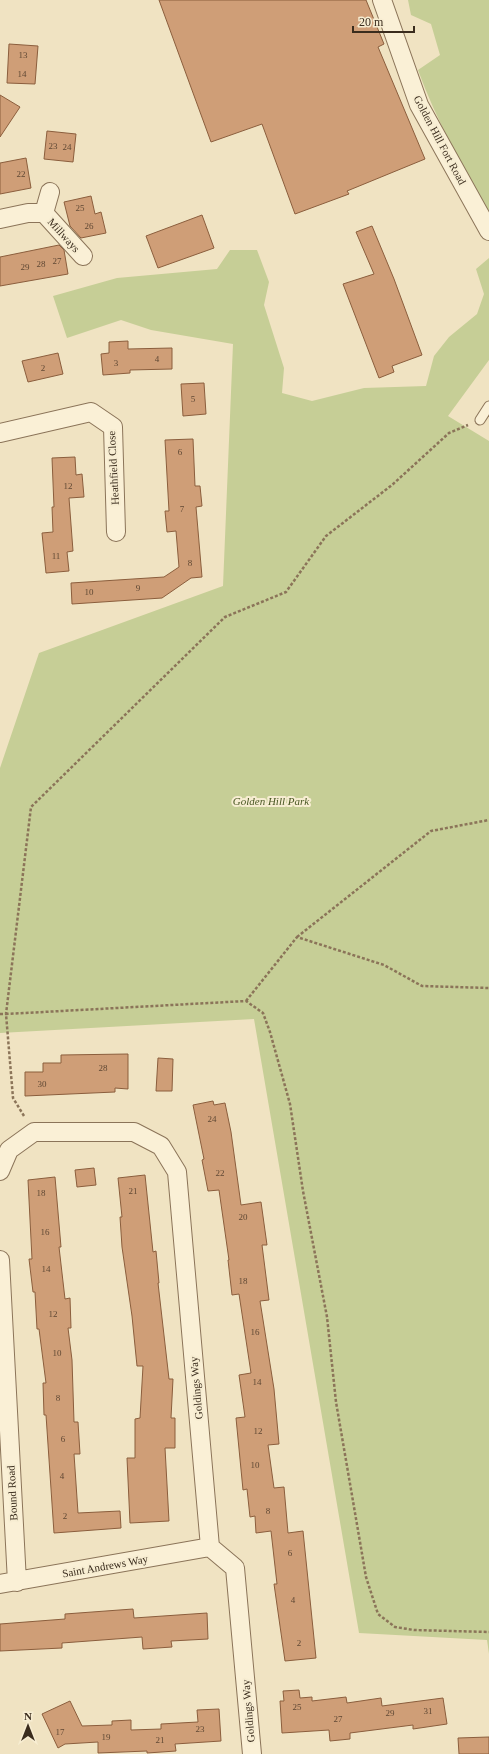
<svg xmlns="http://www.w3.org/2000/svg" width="489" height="1754" viewBox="0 0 489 1754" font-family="Georgia,serif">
<rect width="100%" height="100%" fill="#f0e3c2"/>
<!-- green -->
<path fill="#c6ce96" d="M408,0H489V212C462,166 436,120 418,70L440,55L431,24L411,15Z
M230,250H257L269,282L264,305L284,368L282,393L312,401L364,388L426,386L434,356L449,337L477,314L484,294L476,269L489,258V360L448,416L489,441V1654L487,1640L359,1633L254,1019L0,1033V768L39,653L223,586L233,344L151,330L121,320L67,338L53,296L117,278L217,269Z"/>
<!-- building -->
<path fill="#cf9e77" stroke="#8b5e3d" d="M159,0H366L384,44L378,47L425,159L347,191L349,194L295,214L262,124L211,142Z
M9,44L38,46L35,84L7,83Z
M0,95L20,107L0,137Z
M47,131L76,134L73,162L44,159Z
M26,158L31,188L0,194V163Z
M91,196L95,214L101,212L106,233L81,238L70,226L64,202Z
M202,215L214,248L158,268L146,236Z
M372,226L394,279L422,355L392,366L394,372L379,378L343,284L374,274L356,232Z
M59,245L64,250L68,274L0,286V257Z
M128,341V349L172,348V369L130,370V373L103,375L101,354L109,353V342Z
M58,353L63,374L28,382L22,361Z
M204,383L206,414L183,416L181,384Z
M193,439L195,486H200L202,506L196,507L202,577L191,578L162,598L72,604L71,583L164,577L179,567L176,531L167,532L165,511H169L165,440Z
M75,457L76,475L82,474L84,497L69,498L73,551L67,552L69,571L46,573L42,533L53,532L52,507H54L52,458Z
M128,1054V1089L115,1088V1092L25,1096V1072H43V1063H61V1055Z
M158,1058L173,1059L172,1091H156Z
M213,1101L214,1105L225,1103L231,1132L241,1205L261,1202L267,1245H262L269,1300L260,1301L274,1389L279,1444L268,1445L274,1488L284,1487L288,1533L303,1531L316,1658L285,1661L274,1584H277L271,1531L256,1533L255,1516L250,1517L247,1489L243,1490L236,1418L245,1417L239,1375L251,1373L239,1294L232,1295L228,1260H229L219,1190L208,1191L202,1160L204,1159L193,1105Z
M94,1168L96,1185L77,1187L75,1170Z
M145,1175L153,1252L156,1251L159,1283H158L169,1379H173L171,1418H175V1448H165L169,1521L130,1523L127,1458H135V1419L140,1418L143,1366H137L132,1316L122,1247L120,1217H122L118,1178Z
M55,1177L61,1247H59L65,1299L70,1298L71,1328H68L72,1360L74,1422H78L80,1454H74L78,1513L120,1511L121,1528L54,1533L46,1415H44L43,1383H46L39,1329H37L35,1292H33L29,1259H32L28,1180Z
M133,1609L134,1618L207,1613L208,1639L171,1641L172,1647L143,1649L142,1637L62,1643V1648L0,1651V1624L65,1619V1614Z
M299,1690L300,1698L312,1697V1701L346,1697L347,1703L381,1698L382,1706L443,1698L447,1724L413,1729V1725L350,1733V1739L330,1741L329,1730L282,1733L280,1701H284L283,1691Z
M70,1701L82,1726L112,1725V1721L131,1720V1730L161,1729V1724L198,1722L197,1710L219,1709L221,1741L175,1744L176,1751L147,1753V1751L98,1753V1742L65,1744L58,1748L42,1714Z
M489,1737V1754H459L458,1738Z"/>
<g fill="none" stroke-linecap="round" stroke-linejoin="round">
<!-- service casing -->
<g stroke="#8b7459" stroke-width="11">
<path id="service" d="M480,420L489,406"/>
</g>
<!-- minor casing -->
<g stroke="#8b7459" stroke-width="20">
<path id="minor" d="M382,0L419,105L489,231
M44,213L50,192
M0,219L28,213H44L83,256
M0,433L91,412L113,427L116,532
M0,1171L9,1150L34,1132H134L161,1146L177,1172L210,1547L235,1568L252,1754
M0,1260L17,1582
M0,1584L210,1547"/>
</g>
<!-- path -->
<path stroke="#8b7459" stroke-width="2.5" stroke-dasharray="3 2" stroke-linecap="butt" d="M297,937L431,831L489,820
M246,1001L297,937L384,965L422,986L489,988
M0,1014H6L31,807L225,617L286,592L326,536L392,485L449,433L468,425
M24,1116L13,1098L6,1014L246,1001L263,1013L270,1032L290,1104L303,1191L327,1317L336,1402L366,1577L378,1614L395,1627L414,1630L489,1632"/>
<!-- service -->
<use href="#service" stroke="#faf0d6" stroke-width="9"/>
<!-- minor -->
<use href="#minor" stroke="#faf0d6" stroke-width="18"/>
</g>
<g text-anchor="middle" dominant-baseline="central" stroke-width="4" stroke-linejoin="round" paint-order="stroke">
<!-- number labels -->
<g font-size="9" fill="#5f4834">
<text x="23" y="55">13</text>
<text x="22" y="74">14</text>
<text x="53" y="146">23</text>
<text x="67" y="147">24</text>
<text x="21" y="174">22</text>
<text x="80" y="208">25</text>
<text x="89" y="226">26</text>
<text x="57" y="261">27</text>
<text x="41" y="264">28</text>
<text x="25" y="267">29</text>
<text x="157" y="359">4</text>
<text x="116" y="363">3</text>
<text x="43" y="368">2</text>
<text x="193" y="399">5</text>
<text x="180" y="452">6</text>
<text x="68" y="486">12</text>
<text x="182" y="509">7</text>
<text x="56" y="556">11</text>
<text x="190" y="563">8</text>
<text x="138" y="588">9</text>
<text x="89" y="592">10</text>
<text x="103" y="1068">28</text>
<text x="42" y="1084">30</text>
<text x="212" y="1119">24</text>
<text x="220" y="1173">22</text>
<text x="133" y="1191">21</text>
<text x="41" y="1193">18</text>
<text x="243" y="1217">20</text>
<text x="45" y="1232">16</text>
<text x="46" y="1269">14</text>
<text x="243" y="1281">18</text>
<text x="53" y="1314">12</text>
<text x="255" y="1332">16</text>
<text x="57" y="1353">10</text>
<text x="257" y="1382">14</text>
<text x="58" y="1398">8</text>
<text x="258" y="1431">12</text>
<text x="63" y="1439">6</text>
<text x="255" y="1465">10</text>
<text x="62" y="1476">4</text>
<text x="268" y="1511">8</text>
<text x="65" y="1516">2</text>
<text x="290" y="1553">6</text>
<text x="293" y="1600">4</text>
<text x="299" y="1643">2</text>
<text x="297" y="1707">25</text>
<text x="428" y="1711">31</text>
<text x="390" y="1713">29</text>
<text x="338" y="1719">27</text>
<text x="200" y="1729">23</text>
<text x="60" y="1732">17</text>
<text x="106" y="1737">19</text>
<text x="160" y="1740">21</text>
</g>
<!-- street labels -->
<g font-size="11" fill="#3a2c1d" stroke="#f7edd2">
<text transform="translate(440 140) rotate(62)">Golden Hill Fort Road</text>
<text transform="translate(64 235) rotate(48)">Millways</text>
<text transform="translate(113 468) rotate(-93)">Heathfield Close</text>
<text transform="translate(196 1388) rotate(-95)">Goldings Way</text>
<text transform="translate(12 1493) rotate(-93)">Bound Road</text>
<text transform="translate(105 1566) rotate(-10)">Saint Andrews Way</text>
<text transform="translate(248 1711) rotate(-95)">Goldings Way</text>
</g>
<!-- park labels -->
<g font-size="11" font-style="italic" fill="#495723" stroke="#f7edd2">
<text x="271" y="801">Golden Hill Park</text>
</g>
</g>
<!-- north arrow -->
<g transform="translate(28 1726)" stroke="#f7edd2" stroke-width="3" paint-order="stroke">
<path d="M0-3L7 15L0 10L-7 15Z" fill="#3a2c1d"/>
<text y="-6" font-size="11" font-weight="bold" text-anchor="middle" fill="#3a2c1d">N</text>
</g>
<!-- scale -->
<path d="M353 26v6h61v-6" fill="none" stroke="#3a2c1d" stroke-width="2"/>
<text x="359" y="26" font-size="12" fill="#3a2c1d" stroke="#f7edd2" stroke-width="3" paint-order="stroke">20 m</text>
</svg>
